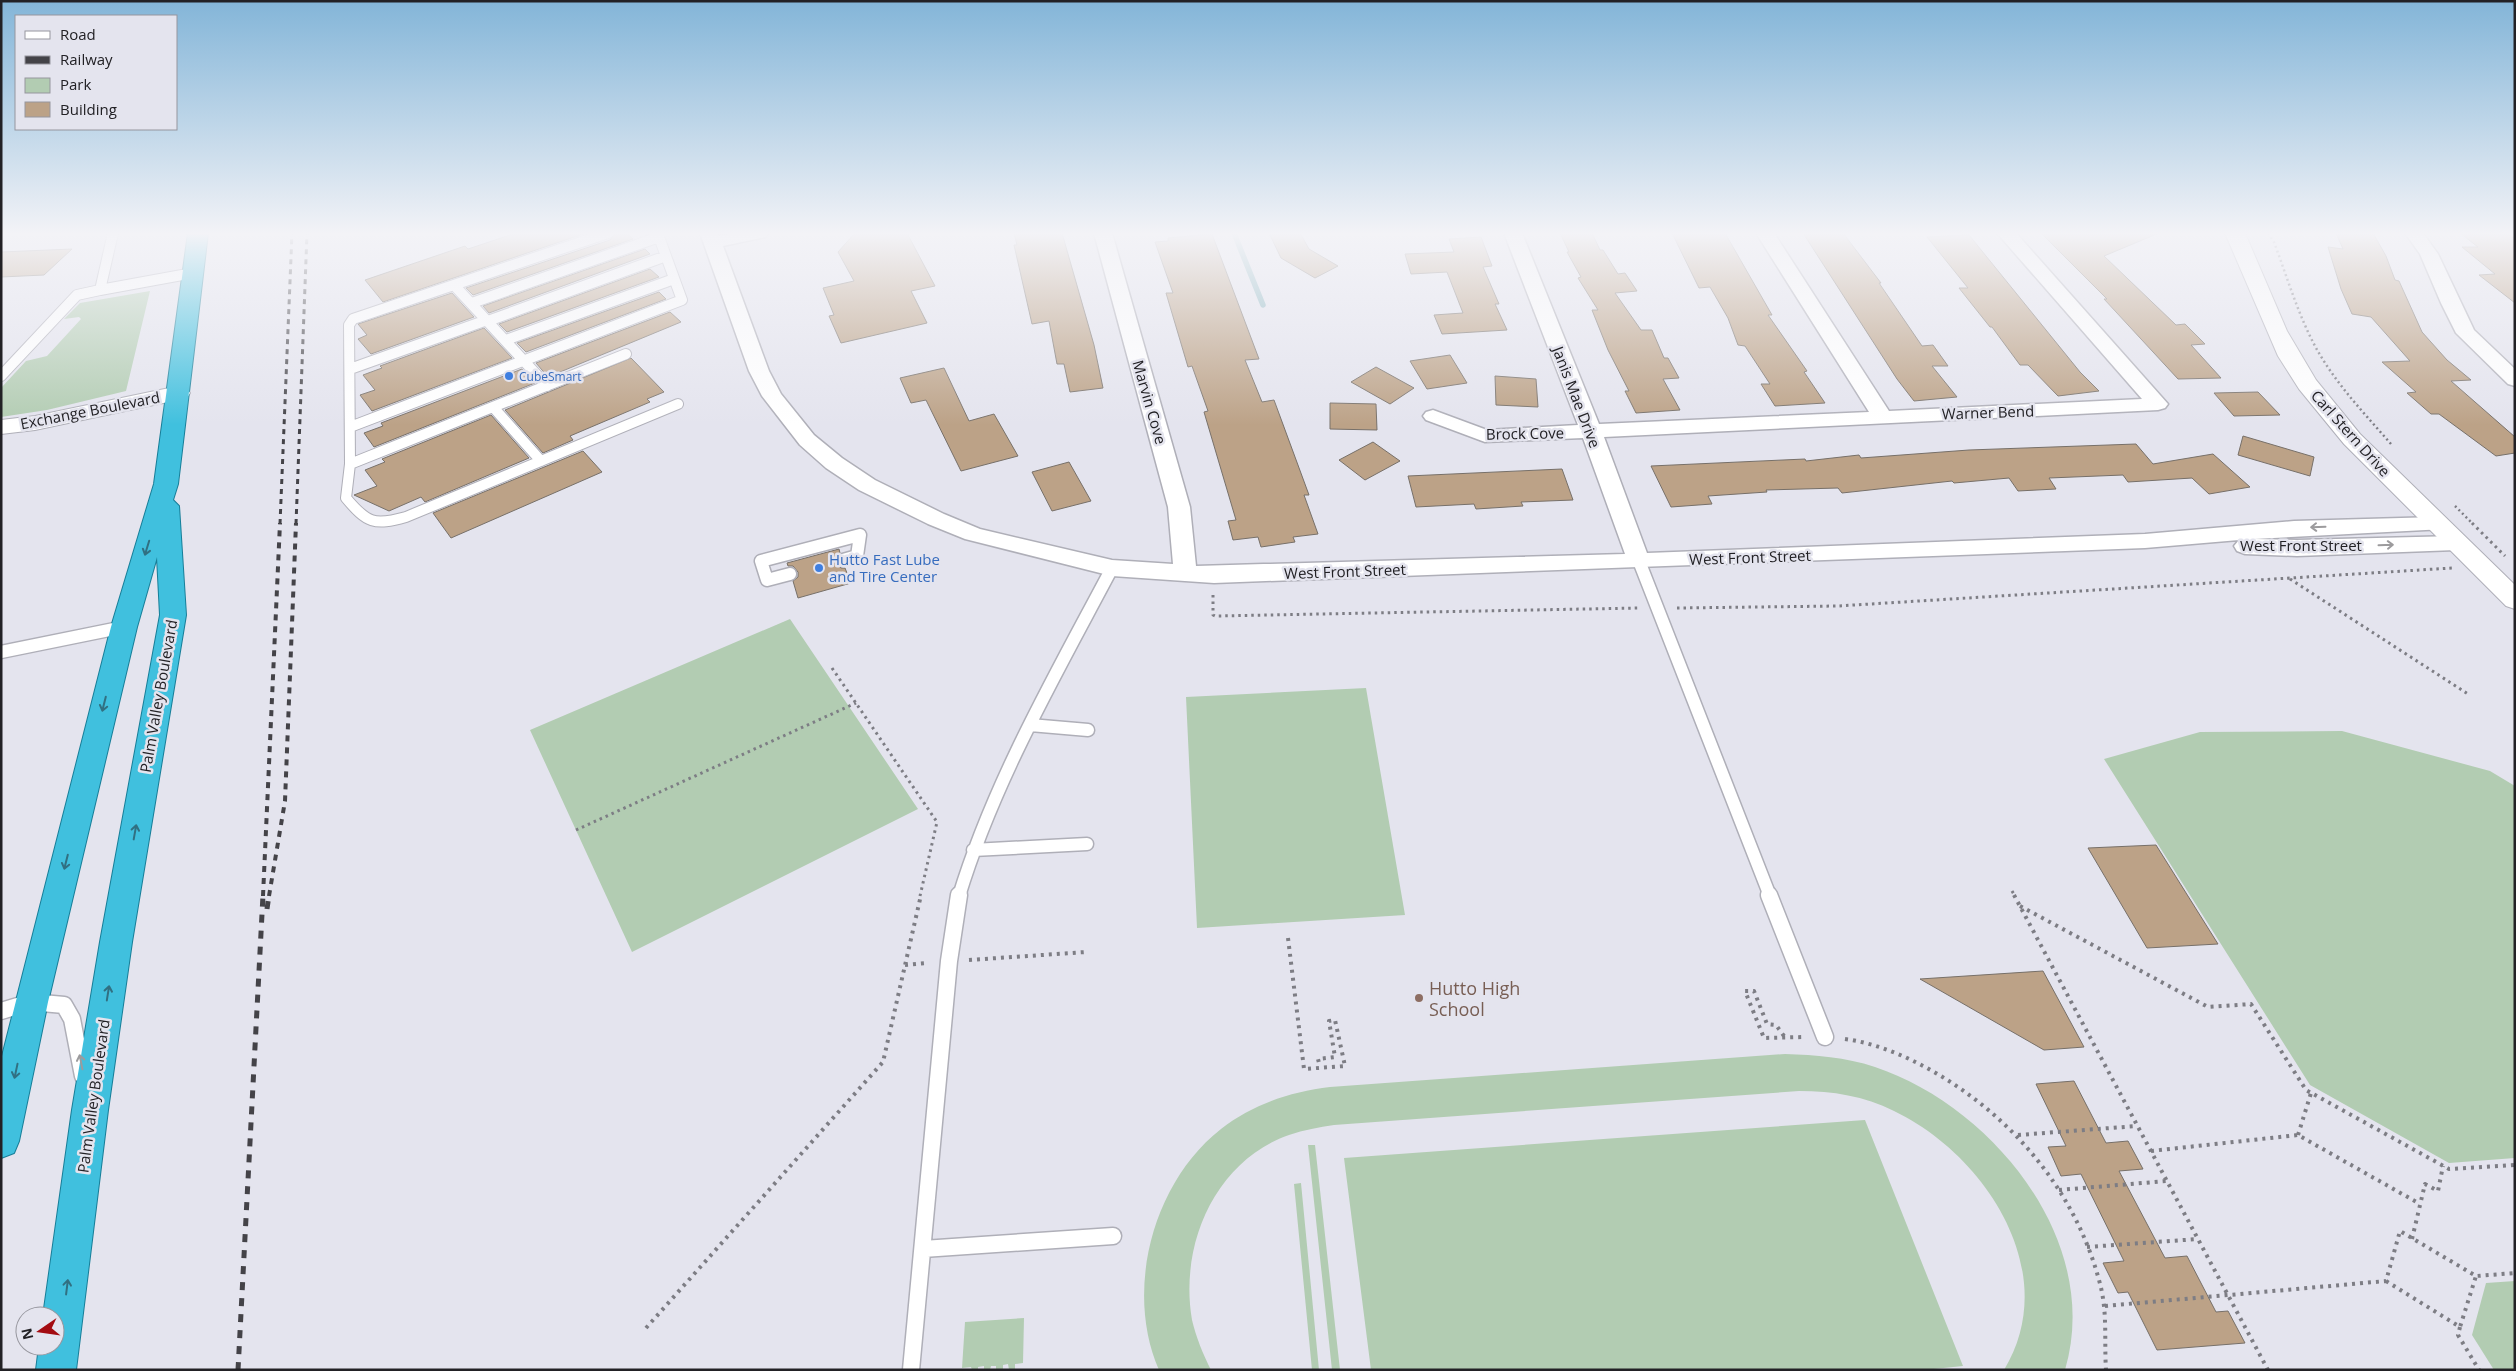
<svg xmlns="http://www.w3.org/2000/svg" width="2516" height="1371" viewBox="0 0 2516 1371" font-family="'Open Sans',sans-serif">
<rect width="100%" height="100%" fill="#e4e4ee"/>
<!-- green -->
<path fill="#b2ccb2" d="M150,291L126,391L47,410L1,417V388L26,361L47,356L81,319L79,317L64,319L80,303Z
M790,619L918,809L632,952L530,730Z
M1366,688L1405,915L1197,928L1186,697Z
M2342,731L2490,771L2515,786V1158L2449,1163L2310,1085L2104,759L2200,732Z
M1785,1054C1816,1055 1845,1057 1875,1067C1992,1106 2103,1241 2065,1370H2004C2063,1273 1986,1155 1894,1111C1864,1096 1833,1091 1799,1091L1334,1125C1319,1127 1304,1130 1289,1135C1215,1161 1179,1245 1192,1320C1196,1337 1203,1354 1211,1370H1159C1124,1290 1153,1182 1221,1129C1253,1104 1290,1092 1330,1087Z
M1865,1120L1963,1366L1924,1370H1371L1344,1158Z
M1308,1145H1315L1340,1370H1332Z
M1301,1183L1319,1370H1312L1294,1184Z
M2515,1281V1370H2494L2472,1335L2486,1283Z
M1024,1318L1023,1363L1015,1364V1370H1009L1008,1364L1003,1365V1370H996V1366H991L990,1370H984V1366L978,1367V1370H972L971,1367L962,1368L965,1322Z"/>
<g fill="none" stroke-linecap="round" stroke-linejoin="round">
<!-- stream -->
<path stroke="#8bb6c0" stroke-width="5.5" d="M1234,233L1263,305"/>
</g>
<!-- building -->
<path fill="#bca287" stroke="#777069" d="M516,233H586L383,302L365,280L465,246L468,249Z
M615,233H626L633,239L473,295L466,288L610,240Z
M855,233H907L935,286L911,291L927,323L841,343L829,316L834,315L823,288L854,281L838,252Z
M1014,233H1062L1094,345L1103,388L1070,392L1064,364H1057L1049,321L1032,324L1014,245H1017Z
M1269,233H1300L1309,249L1338,266L1315,278L1281,258Z
M1560,233H1592L1600,250H1603L1618,274L1625,273L1637,291L1615,293L1641,330H1652L1664,358H1668L1679,378L1663,379L1680,410L1636,413L1625,391H1629L1608,350L1592,310H1598L1578,278L1581,277L1567,252H1569Z
M1672,233H1725L1772,315H1768L1807,371L1804,372L1825,403L1775,406L1761,384H1770L1745,346L1738,345L1728,318L1710,287L1699,288Z
M1803,233H1843L1881,283H1879L1922,346L1933,345L1948,366H1932L1957,397L1914,401L1897,379Z
M2041,233H2159L2104,256L2176,325L2185,324L2205,344L2191,345L2221,378L2178,379L2104,299H2107Z
M2336,233H2373L2386,256L2395,280L2399,281L2422,332L2447,360L2471,380L2451,381L2515,437V453L2496,456L2439,414H2431L2407,393L2416,392L2382,362L2410,361L2371,317L2352,314L2341,289L2328,247L2343,249Z
M2460,233H2507L2515,239V303L2479,275L2495,274L2462,247H2478Z
M1212,234L1259,359L1245,360L1262,402L1274,400L1309,495H1304L1318,534L1293,537L1295,542L1261,547L1258,537L1233,540L1228,521L1236,520L1204,412L1208,411L1192,366L1188,367L1166,293H1173L1155,242L1168,241V238Z
M1969,235L2080,372L2099,391L2058,396L2028,365H2020L1992,327H1990L1959,288H1968L1927,237Z
M1481,237L1492,266L1483,267L1499,304H1495L1507,330L1442,334L1434,315L1463,313L1447,272L1411,274L1405,254L1454,252L1449,239Z
M72,249L44,275L1,277V252Z
M645,249L650,254L489,313L483,306Z
M650,269L659,277L507,332L499,324Z
M659,292L666,299L526,352L517,343Z
M452,293L474,317L371,354L358,339L367,335L358,324Z
M670,312L681,322L548,377L536,363Z
M484,328L512,358L372,411L360,395L375,390L363,375L382,368L380,366Z
M1450,355L1467,383L1427,389L1410,361Z
M631,358L664,392L647,399L650,402L570,436L573,440L543,453L505,410Z
M1376,367L1414,388L1390,404L1351,382Z
M944,368L969,421L994,414L1018,456L961,471L926,400L911,403L900,378Z
M522,369L535,383L374,447L364,433L383,426L381,423Z
M1495,376L1536,379L1538,407L1496,405Z
M2258,392L2280,415L2234,416L2214,393Z
M1330,403L1376,404L1377,430L1330,429Z
M491,415L529,458L425,502L421,497L389,511L354,495L377,486L365,470L385,462L382,459Z
M2243,436L2314,457L2310,476L2238,455Z
M1373,442L1400,461L1365,480L1339,460Z
M2136,444L2153,464L2213,454L2250,487L2209,494L2192,478L2128,482L2123,475L2049,478L2056,489L2018,491L2009,478L1954,483L1952,481L1842,493L1838,488L1766,490L1767,492L1708,496L1712,504L1671,507L1651,466L1805,459L1806,461L1859,455L1861,458L1969,450Z
M583,451L602,472L451,538L433,513Z
M1069,462L1091,501L1052,511L1032,472Z
M1562,469L1573,500L1521,502L1523,506L1476,509L1474,504L1416,507L1408,476Z
M839,549L840,553L835,558V563L841,568H845L851,583L798,598L793,581L798,577V572L793,566H788L787,563Z
M2156,845L2218,944L2147,948L2088,848Z
M2043,971L2084,1047L2044,1050L1920,979Z
M2074,1081L2106,1143L2128,1141L2143,1169L2119,1171L2165,1258L2187,1256L2216,1312L2228,1311L2245,1343L2157,1350L2128,1292L2118,1293L2103,1263L2124,1261L2081,1174L2061,1176L2048,1147L2066,1146L2036,1084Z"/>
<g fill="none" stroke-linecap="round" stroke-linejoin="round">
<!-- service-far2 casing -->
<g stroke="#afafb8" stroke-width="12">
<path id="service-far2" d="M113,233L100,290L193,273
M608,233L353,319L349,325L350,464L346,498C367,523 374,526 406,517L678,404
M454,285L547,386
M472,303L659,237
M488,321L666,256
M506,340L674,279
M350,369L487,320
M1,376L77,295L100,290
M493,407L541,461
M350,427L682,300L659,237L654,233
M350,464L626,354"/>
</g>
<!-- service-far1 casing -->
<g stroke="#afafb8" stroke-width="15">
<path id="service-far1" d="M1639,561L1770,896
M790,574L767,580L761,561L860,535L857,556L843,560
M1,652L124,627
M1030,725L1088,730
M973,850L1087,844
M959,896C994,781 1056,674 1112,568"/>
</g>
<!-- service casing -->
<g stroke="#afafb8" stroke-width="19">
<path id="service" d="M1769,895L1825,1037
M1,1011L31,1002L64,1005L72,1019L83,1076
M923,1249L1113,1236
M911,1370L949,961L959,895"/>
</g>
<!-- minor casing -->
<g stroke="#afafb8" stroke-width="3">
<path id="minor" d="M700,233H718L719,236L734,233H768L765,237L723,246L769,371L781,394L814,435L842,458L875,480L944,514L980,529L1112,560L1173,564L1168,507L1094,233H1112L1190,507L1196,566L1625,554L1583,438L1485,442L1426,420L1423,416L1426,412L1433,410L1487,430L1578,425L1504,233H1522L1599,424L1869,412L1756,233H1774L1889,411L2142,399L1997,233H2016L2168,404L2165,408L2158,410L1604,437L1647,553L2145,534L2294,521L2437,517L2445,519L2448,524L2445,529L2254,539L2297,540L2456,536L2464,538L2467,543L2464,548L2456,550L2297,556L2245,554L2237,551L2234,546L2239,540L2145,548L1214,583L1112,576L965,539L928,524L859,490L826,468L800,445L762,396L749,371Z
M2405,233H2423L2438,254L2474,330L2515,369V386L2508,384L2456,333L2441,303L2420,254Z"/>
</g>
<!-- tertiary casing -->
<g stroke="#afafb8" stroke-width="2">
<path id="tertiary" d="M2225,233H2245L2287,331L2316,380L2360,434L2515,585V609L2506,606L2344,444L2299,389L2278,356Z
M179,386L187,388L190,393L187,398L35,430L1,434V420L35,416Z"/>
</g>
<!-- trunk casing -->
<g stroke="#177e98" stroke-width="2">
<path id="trunk" d="M188,233H208L178,484L173,500L179,506L186,615L132,942L108,1110L76,1370H36L39,1346H55V1316H43L72,1110L100,942L160,615L157,557L137,627L48,1002L19,1141L14,1153L1,1158V1060L111,627L154,484Z"/>
</g>
<!-- path-far2 -->
<path stroke="#7d7d84" stroke-width="2.5" stroke-dasharray="2 3" stroke-linecap="butt" d="M2268,233L2274,242C2287,277 2298,314 2315,346C2335,383 2364,413 2391,444
M2455,506L2473,524"/>
<!-- path-far1 -->
<path stroke="#7d7d84" stroke-width="3" stroke-dasharray="2.5 4" stroke-linecap="butt" d="M2472,523L2505,556
M2290,579L2468,694
M1213,595V615L1215,616L1638,608
M1677,608L1838,606L2452,568
M832,668L937,822L920,896
M576,830L856,703
M2012,891L2015,896"/>
<!-- path -->
<path stroke="#7d7d84" stroke-width="4" stroke-dasharray="3 5" stroke-linecap="butt" d="M2014,895L2268,1370
M2020,906L2208,1007L2251,1004L2306,1090L2449,1169L2515,1165
M1288,938L1304,1069L1345,1066L1335,1020L1329,1021L1335,1057L1318,1059L1320,1067
M969,960L1086,952
M905,965L928,963
M1784,1036L1776,1025L1767,1024L1754,991H1745L1764,1038L1804,1037
M1845,1039C1874,1043 1901,1054 1927,1068C2009,1113 2074,1188 2099,1280C2108,1311 2104,1339 2106,1370
M2018,1135L2137,1126
M2298,1135L2311,1093
M2151,1151L2298,1135L2420,1204
M2059,1190L2167,1181
M2412,1239L2425,1184L2438,1191L2443,1166
M2087,1247L2198,1239
M2386,1281L2460,1327L2476,1276
M2105,1306L2386,1281L2400,1231L2476,1276L2515,1273
M2460,1327L2458,1335L2479,1370
M646,1328L883,1062L921,895"/>
<!-- service-far2 -->
<use href="#service-far2" stroke="#fff" stroke-width="10"/>
<!-- service-far1 -->
<use href="#service-far1" stroke="#fff" stroke-width="12"/>
<!-- service -->
<use href="#service" stroke="#fff" stroke-width="16"/>
<!-- minor -->
<use href="#minor" fill="#fff" fill-rule="evenodd"/>
<!-- tertiary -->
<use href="#tertiary" fill="#fff" fill-rule="evenodd"/>
<!-- trunk -->
<use href="#trunk" fill="#40c0de" fill-rule="evenodd"/>
<!-- rail-far2 -->
<path stroke="#444348" stroke-width="3" stroke-dasharray="5 5" stroke-linecap="butt" d="M280,524L292,233
M296,524L307,233"/>
<!-- rail-far1 -->
<path stroke="#444348" stroke-width="4" stroke-dasharray="6 6" stroke-linecap="butt" d="M263,896L280,523
M269,896L285,801L296,523"/>
<!-- rail -->
<path stroke="#444348" stroke-width="5" stroke-dasharray="8 8" stroke-linecap="butt" d="M267,909L269,895
M238,1370L263,895"/>
</g>
<!-- one-way arrows -->
<defs><path id="oneway-shaft" d="M-6 0H5M1.5-3L5.5 0L1.5 3" fill="none" stroke-width="1.6" stroke-linecap="round" stroke-linejoin="round" transform="scale(1.25)"/></defs>
<g stroke="#9c9b9d">
<use href="#oneway-shaft" transform="translate(2318 527) rotate(178)"/>
<use href="#oneway-shaft" transform="translate(2386 545) rotate(-2)"/>
<use href="#oneway-shaft" transform="translate(81 1062) rotate(-101)"/>
</g>
<g stroke="#317082">
<use href="#oneway-shaft" transform="translate(147 548) rotate(107)"/>
<use href="#oneway-shaft" transform="translate(104 704) rotate(104)"/>
<use href="#oneway-shaft" transform="translate(135 832) rotate(-80)"/>
<use href="#oneway-shaft" transform="translate(66 862) rotate(104)"/>
<use href="#oneway-shaft" transform="translate(108 993) rotate(-81)"/>
<use href="#oneway-shaft" transform="translate(16 1071) rotate(102)"/>
<use href="#oneway-shaft" transform="translate(67 1287) rotate(-83)"/>
</g>
<!-- sky -->
<linearGradient id="sky" x2="0" y2="1"><stop stop-color="#83b5d8"/><stop offset="0.55" stop-color="#f3f3f7"/><stop offset="1" stop-color="#f3f3f7" stop-opacity="0"/></linearGradient>
<rect width="2516" height="425" fill="url(#sky)"/>
<!-- markers -->
<g fill="#3f7fe0" stroke="#e4e4ee" stroke-width="2">
<circle cx="509" cy="376" r="5"/>
<circle cx="819" cy="568" r="5"/>
</g>
<circle fill="#8d6e63" stroke="#e4e4ee" stroke-width="2" cx="1419" cy="998" r="5"/>
<g text-anchor="middle" dominant-baseline="central" stroke-width="5" stroke-linejoin="round" paint-order="stroke">
<!-- far-shop labels -->
<g font-size="12" fill="#366cbe" stroke="#e4e4ee" text-anchor="start">
<text x="519" y="376">CubeSmart</text>
</g>
<!-- street labels -->
<g font-size="15" fill="#222125" stroke="#e4e4ee">
<text transform="translate(1577 397) rotate(69)">Janis Mae Drive</text>
<text transform="translate(1150 402) rotate(74)">Marvin Cove</text>
<text transform="translate(90 410) rotate(-11)">Exchange Boulevard</text>
<text transform="translate(1988 412) rotate(-2)">Warner Bend</text>
<text transform="translate(1525 433) rotate(-1)">Brock Cove</text>
<text transform="translate(2351 433) rotate(48)">Carl Stern Drive</text>
<text x="2301" y="545">West Front Street</text>
<text transform="translate(1750 557) rotate(-2)">West Front Street</text>
<text transform="translate(1345 571) rotate(-2)">West Front Street</text>
<text transform="translate(158 696) rotate(-80)">Palm Valley Boulevard</text>
<text transform="translate(93 1096) rotate(-82)">Palm Valley Boulevard</text>
</g>
<!-- shop labels -->
<g font-size="15" fill="#366cbe" stroke="#e4e4ee" text-anchor="start">
<text x="829" y="559">Hutto Fast Lube<tspan x="829" dy="17">and Tire Center</tspan></text>
</g>
<!-- near-education labels -->
<g font-size="18" fill="#785e54" stroke="#e4e4ee" text-anchor="start">
<text x="1429" y="988">Hutto High<tspan x="1429" dy="21">School</tspan></text>
</g>
</g>
<!-- border -->
<rect width="2516" height="1371" fill="none" stroke="#222125" stroke-width="5"/>
<!-- legend -->
<rect x="15" y="15" width="162" height="115" fill="#e4e4ee" stroke="#96969e"/>
<rect x="25" y="31" width="25" height="8" fill="#ffffff" stroke="#96969e"/>
<text x="60" y="40" font-size="15" fill="#222125">Road</text>
<rect x="25" y="56" width="25" height="8" fill="#444348" stroke="#96969e"/>
<text x="60" y="65" font-size="15" fill="#222125">Railway</text>
<rect x="25" y="78" width="25" height="15" fill="#b2ccb2" stroke="#96969e"/>
<text x="60" y="90" font-size="15" fill="#222125">Park</text>
<rect x="25" y="102" width="25" height="15" fill="#bca287" stroke="#96969e"/>
<text x="60" y="115" font-size="15" fill="#222125">Building</text>
<!-- north arrow -->
<g transform="translate(40 1331) rotate(257)"><circle r="24" fill="#e4e4ee" stroke="#96969e"/>
<path d="M0-4L9 19L0 12L-9 19Z" fill="#a30b11"/>
<text y="-8" font-size="14" font-weight="bold" text-anchor="middle" fill="#222125">N</text>
</g>
</svg>
